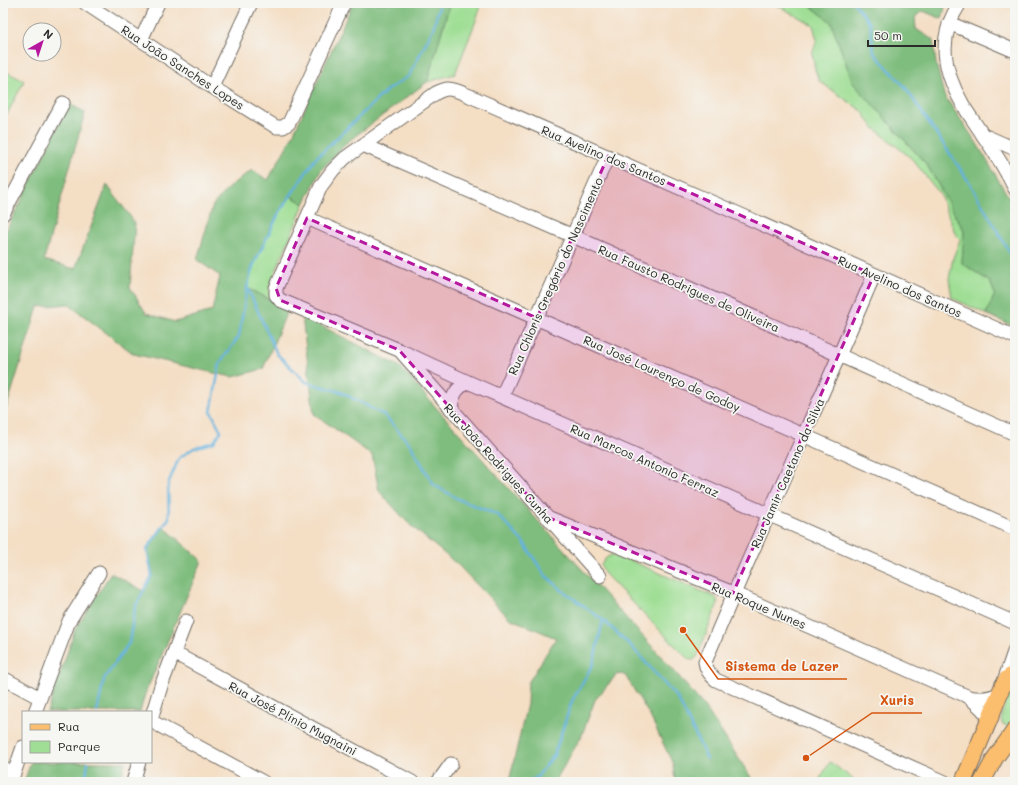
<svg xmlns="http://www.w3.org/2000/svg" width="1018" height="785" viewBox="0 0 1018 785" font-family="Mali,sans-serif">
<rect width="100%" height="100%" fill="#f6f6f2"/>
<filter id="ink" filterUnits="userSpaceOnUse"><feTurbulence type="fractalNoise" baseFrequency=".025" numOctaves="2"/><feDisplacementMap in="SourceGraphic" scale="8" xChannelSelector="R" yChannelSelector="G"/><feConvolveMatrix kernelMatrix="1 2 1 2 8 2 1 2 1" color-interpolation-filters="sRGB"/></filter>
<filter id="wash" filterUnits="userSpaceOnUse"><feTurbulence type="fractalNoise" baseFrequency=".012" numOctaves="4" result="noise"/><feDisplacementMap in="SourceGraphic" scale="16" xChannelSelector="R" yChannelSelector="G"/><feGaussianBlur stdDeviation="0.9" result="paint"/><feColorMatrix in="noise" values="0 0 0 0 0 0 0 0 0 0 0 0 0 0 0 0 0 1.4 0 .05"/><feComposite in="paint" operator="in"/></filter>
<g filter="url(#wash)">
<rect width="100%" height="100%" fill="#f4dec4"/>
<!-- green -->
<path fill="#9fde94" stroke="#658460" d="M450,3H482L477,18L455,74L427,82Z
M773,3H807L831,22L853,83L927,165L964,231L962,263L990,282L995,294L986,314L952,298L949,279L953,258L960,240L955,233L940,194L912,159L873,127L862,111L819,81L815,69L812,53L817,40L813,25Z
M3,70L24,81L3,122Z
M291,196L304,204L271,282C269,290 268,294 274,301L247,288L253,266L279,213Z
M611,555L620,556L715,597L717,599L718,603L697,657C694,660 692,661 688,659L604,573L601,565L606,558Z
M1015,682C1015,694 1018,716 1009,726H1007L1002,724C999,714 1009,690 1015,682Z
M830,762L857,782H818Z"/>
<!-- forest -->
<path fill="#7fbd7e" stroke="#557454" d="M353,3H450L427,82L346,143L321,170L304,204L291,196L279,213L253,266L247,288L288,309L263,369L233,377L218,374L134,354L68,304L38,307L3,419V237L69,104L85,112L44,260L75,269L107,185L135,223L130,287L146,313L175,322L212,311L220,276L197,260L213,205L231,185L252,170L268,180L292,137Z
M807,3H946L942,19L923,11L915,18L916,29L933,40L936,63L944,95L976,142L1008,196L1015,211V327L986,314L995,294L990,282L962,263L964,231L927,165L853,83L831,22Z
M302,316L399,366L501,480L676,673L707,710L754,782H675L673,764L650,716L625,675L617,674L595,700L581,737L557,778L554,782H509L527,704L528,683L556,638L509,618L459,566L409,524L379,491L372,455L314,414Z
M163,526L202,561L145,694L140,712H47L75,630L111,573L144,591L152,575L147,549Z
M31,762H125L120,782H24Z"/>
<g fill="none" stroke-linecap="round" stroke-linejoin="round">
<!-- stream -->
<path stroke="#64b2de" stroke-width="2.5" d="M854,3L870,23L874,53L905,87L971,185L1015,262
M248,289L277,354L306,382L341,392L384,415L410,444L434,485L458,499L498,515L524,543L544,574L563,591L603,620L631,646L678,699L707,759
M97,712L104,679L129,643L135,607L152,575L147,549L169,518L168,484L179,458L194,448L214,442L221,431L211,412L220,363L239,336L247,288L253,266L279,213L315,159L387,90L409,76L433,29L440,3
M85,782L88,762
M528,782L537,777L554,755L572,701L593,664L603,620"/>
</g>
</g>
<g filter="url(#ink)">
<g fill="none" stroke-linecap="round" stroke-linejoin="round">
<!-- minor casing -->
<g stroke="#716a61" stroke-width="15">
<path id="minor" d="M85,3L212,87L276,127H283L289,123L344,3
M960,3C937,37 943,70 962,103C968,114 976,124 982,134C994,151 1006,170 1015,189
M949,23L1015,51
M141,40L158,3
M212,87L251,3
M983,135L1015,149
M363,145L573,236L1015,434
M3,214L63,103
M307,218L803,435L1015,529
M874,275C819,404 759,532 705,662C706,670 710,675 716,680L945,782
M1015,337L739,214L479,100C471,97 457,89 448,89C444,89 440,91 436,93L345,158L333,170L321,186L276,288V295L280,300L399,350L468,382L1015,623
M402,353L600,576
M502,396L608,156
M451,409C452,396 456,388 468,382
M547,517L733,593L969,697
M174,653L412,782
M3,678L40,698
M1003,684L1015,649
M35,712L69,621L99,573
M990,718L981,708L969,697C979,699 990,699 1000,693
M151,719L161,686L186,621
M151,721L263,782
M3,768L14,773
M11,782L23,747
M133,782L139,762
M438,782L451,764"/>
</g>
<!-- major casing -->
<g stroke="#716a61" stroke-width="18">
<path id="major" d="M963,782L990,718L1003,685L1007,679L1015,673
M982,782L995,758L1015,730"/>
</g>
<!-- minor -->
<use href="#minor" stroke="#fff" stroke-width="13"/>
<!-- major -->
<use href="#major" stroke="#fbbd6e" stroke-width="16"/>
</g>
</g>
<!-- marked area -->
<path fill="#b5179e" fill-opacity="0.2" stroke="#b5179e" stroke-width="3" stroke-dasharray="8 5" stroke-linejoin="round" d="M608,156L874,275L733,593L547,517L399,350L280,300L276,288L307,218L537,318Z"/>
<g text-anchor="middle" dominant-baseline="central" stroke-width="3.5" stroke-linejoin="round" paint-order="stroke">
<!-- street labels -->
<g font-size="12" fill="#2b2b2b" stroke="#f6f6f2">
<text transform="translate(183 67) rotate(33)">Rua João Sanches Lopes</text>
<text transform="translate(604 155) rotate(23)">Rua Avelino dos Santos</text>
<text transform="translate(555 276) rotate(-66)">Rua Chloris Gregório do Nascimento</text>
<text transform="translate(900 286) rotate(24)">Rua Avelino dos Santos</text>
<text transform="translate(689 288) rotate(24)">Rua Fausto Rodrigues de Oliveira</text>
<text transform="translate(662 373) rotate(24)">Rua José Lourenço de Godoy</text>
<text transform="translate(645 460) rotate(24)">Rua Marcos Antonio Ferraz</text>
<text transform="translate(499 463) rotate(48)">Rua João Rodrigues Cunha</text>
<text transform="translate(787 473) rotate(-66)">Rua Jamir Caetano da Silva</text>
<text transform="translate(759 605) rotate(23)">Rua Roque Nunes</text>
<text transform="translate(293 718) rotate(28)">Rua José Plínio Mugnaini</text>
</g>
</g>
<!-- callouts -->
<path fill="none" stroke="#d5540f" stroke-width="1.5" d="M683 630L718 679H847M806 758L872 713H922"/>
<g fill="#d5540f" stroke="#f6f6f2" stroke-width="1.5">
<circle cx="683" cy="630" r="4"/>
<circle cx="806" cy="758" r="4"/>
</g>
<g font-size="13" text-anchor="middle" font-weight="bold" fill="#d5540f" stroke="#f6f6f2" stroke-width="3.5" stroke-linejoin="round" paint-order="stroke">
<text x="782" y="671">Sistema de Lazer</text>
<text x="897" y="705">Xuris</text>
</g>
<!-- margin -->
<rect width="1018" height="785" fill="none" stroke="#f6f6f2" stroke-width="16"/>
<!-- legend -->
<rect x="22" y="711" width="130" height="52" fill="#f6f6f2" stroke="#a5a5a2"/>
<rect x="30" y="724" width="20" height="6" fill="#fbbd6e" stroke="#a5a5a2"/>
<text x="58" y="731" font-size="12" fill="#2b2b2b">Rua</text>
<rect x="30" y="741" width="20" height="12" fill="#9fde94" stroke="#a5a5a2"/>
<text x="58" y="751" font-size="12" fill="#2b2b2b">Parque</text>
<!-- north arrow -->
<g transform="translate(42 42) rotate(39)"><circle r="19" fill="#f6f6f2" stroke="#a5a5a2"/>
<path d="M0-3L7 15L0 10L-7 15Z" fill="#b5179e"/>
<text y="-6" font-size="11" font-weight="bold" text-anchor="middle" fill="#2b2b2b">N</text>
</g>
<!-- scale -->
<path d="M868 40v6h67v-6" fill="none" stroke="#2b2b2b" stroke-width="2"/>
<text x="874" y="40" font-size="12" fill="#2b2b2b" stroke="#f6f6f2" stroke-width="3" paint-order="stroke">50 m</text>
</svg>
